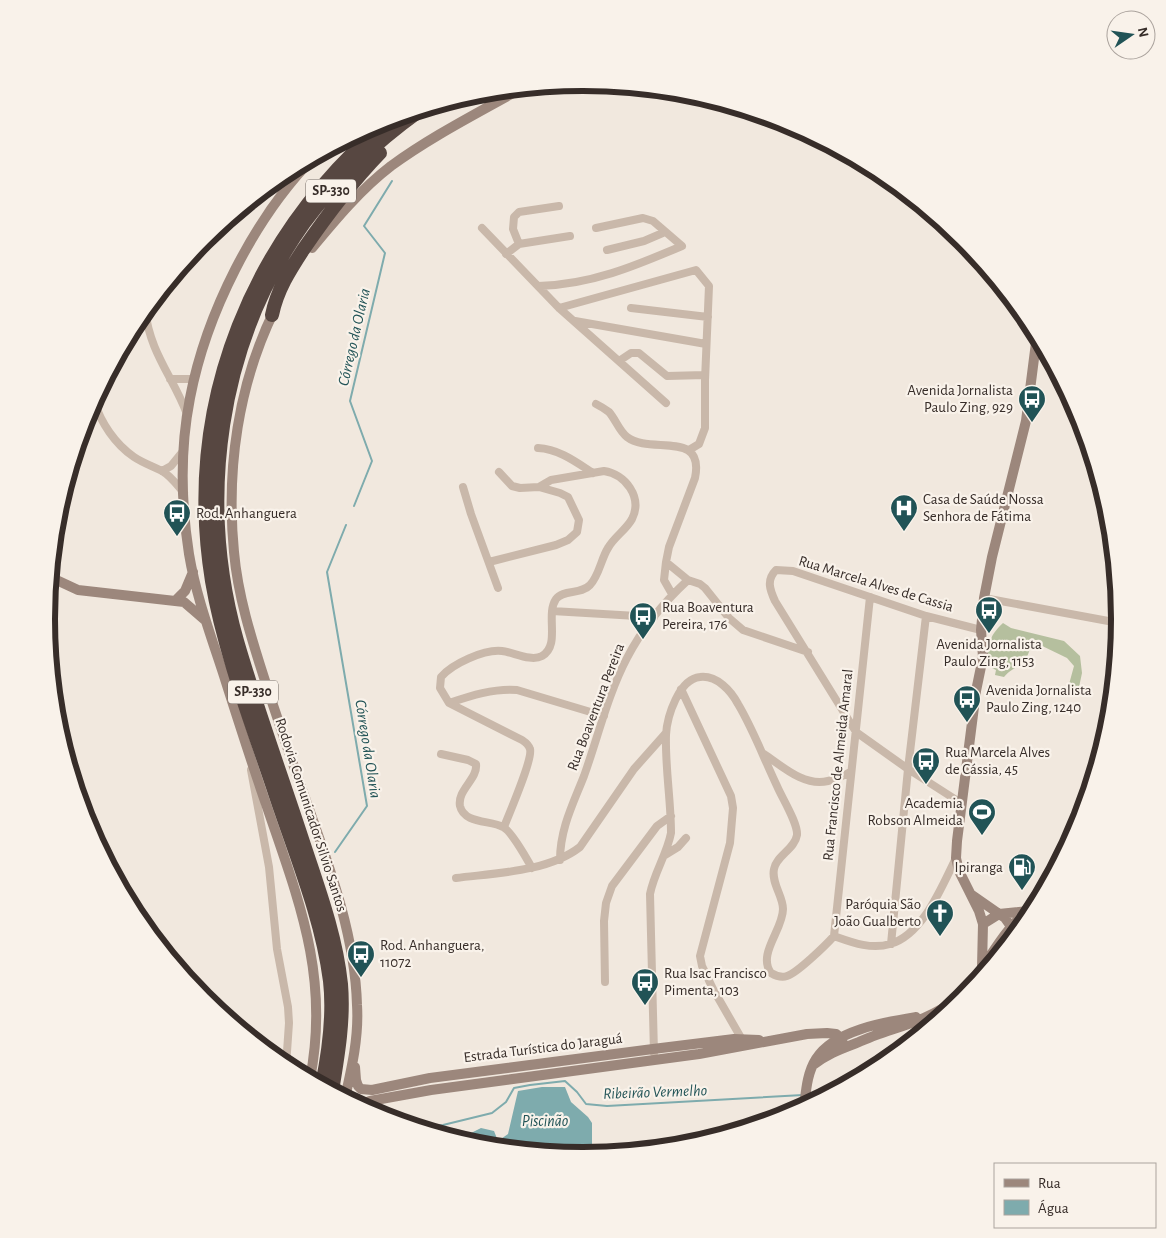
<svg xmlns="http://www.w3.org/2000/svg" width="1166" height="1238" viewBox="0 0 1166 1238" font-family="'Alegreya Sans',sans-serif">
<rect width="100%" height="100%" fill="#f1e8de"/>
<!-- green -->
<path fill="#b5bf9e" d="M1003,623L1011,628L1064,641L1080,656L1082,673L1078,692L1068,688L1074,666L1067,658L1032,641C1030,647 1029,656 1024,661C1018,668 1010,669 1004,677L995,675L996,670L986,665C988,646 988,637 1003,623Z"/>
<!-- water -->
<path fill="#7eabad" d="M542,1087H565L571,1102L588,1117L592,1123V1155L583,1156L478,1145L466,1142L469,1134L481,1128L494,1131L498,1141L508,1134L518,1091Z"/>
<g fill="none" stroke-linecap="round" stroke-linejoin="round">
<!-- stream -->
<path stroke="#7eabad" stroke-width="2" d="M354,506L372,461L350,401L385,253L364,226L392,181
M335,852L367,806L327,572L346,525
M810,1095H825
M421,1128L443,1125L492,1113L506,1102L514,1088L530,1085L565,1081L577,1092L586,1104L607,1106L803,1095"/>
<!-- street -->
<path stroke="#c9b8aa" stroke-width="8" d="M482,228L559,308L666,403
M519,244L513,229L514,217L519,212L559,206
M607,250L644,241L665,232
M506,254L519,244L570,236
M538,286C590,285 635,266 682,246L653,221L643,218L596,228
M559,308L696,270L709,286L705,380V428L699,444L689,450
M631,308L708,317
M145,310C150,353 173,377 187,414
M575,321L706,344
M619,361L631,353H639L667,376L705,375
M170,379H194
M94,401C101,423 115,444 134,457C143,463 152,466 162,471C171,476 177,485 184,493
M596,404C600,406 605,409 609,412C616,420 619,431 627,437C650,455 705,429 695,478L669,547L666,562L688,580L700,584L705,588L729,618L743,630L808,652
M538,448C559,449 576,462 593,473
M162,471L171,466L184,450
M463,487L471,514L498,588
M489,562L556,545L568,540L577,532L579,520L568,497L560,493L539,487L520,488L512,486L499,472
M666,562L664,580L672,594
M984,598L1119,623
M552,611L654,617
M681,689L731,796L733,808L730,843L700,956L702,966L713,989L744,1043
M449,703C470,696 494,688 517,690L604,716
M441,754L468,760L476,764C478,779 457,790 460,806C464,824 491,820 503,827C511,831 527,859 532,868
M764,754C782,766 804,787 828,781C836,779 844,775 851,772
M251,770L269,867L277,949L288,1007L289,1023L286,1066
M961,803L908,769L856,732L775,601C770,590 766,580 776,570L793,571L926,616L981,630
M504,827C509,814 533,759 530,749C529,745 525,742 522,740L449,703L440,688L441,677C452,664 484,649 502,651C513,652 531,662 542,656C561,645 545,615 556,599C563,589 581,595 590,585C599,576 601,559 608,548C614,537 626,530 632,519C643,497 625,474 604,471L551,480L539,487
M665,855L678,847L686,838
M560,860C560,829 573,804 584,776C598,737 608,694 627,658C642,629 664,602 688,580
M456,878C495,873 548,872 580,847L634,769L666,733
M834,936L870,597
M891,944L908,769L926,616
M605,982L604,921L606,903L612,886L657,826L671,816
M654,1053L650,894C654,873 667,854 671,833C671,801 665,767 666,735C667,716 679,679 700,677C717,675 731,691 738,704C754,731 764,759 777,786C782,798 798,823 797,835C795,849 776,856 774,869C771,883 783,896 783,909C783,930 757,954 771,973C776,976 781,978 787,976C797,973 826,945 834,936C851,942 871,950 890,944C923,935 942,886 956,858"/>
<!-- secondary -->
<path stroke="#9c877c" stroke-width="10" d="M312,248C336,219 361,189 391,166C432,136 478,113 522,88
M275,309C238,384 226,469 234,552C238,598 253,643 267,687C279,723 291,759 304,795C328,863 355,933 357,1005C359,1036 352,1067 345,1098
M50,577L78,590L184,602L206,621
M176,600L185,591L193,572
M972,895L1005,918L1012,928
M983,924L999,914L1029,911
M982,967L983,924L979,911L959,871L956,858L957,841L976,691L983,657L981,630L984,598L992,557L1026,421L1037,335
M813,1065C826,1055 838,1050 854,1044C862,1041 870,1037 879,1034C905,1025 932,1018 955,1000C985,976 999,927 1034,908
M355,1067L356,1080L358,1086L361,1089L372,1090L430,1078L653,1049L734,1039L759,1040
M310,1079C330,977 299,901 267,807C252,764 238,720 224,676C211,636 196,596 189,554C181,503 180,449 190,398C206,314 254,218 314,157
M359,1105L370,1101L431,1090L699,1054L807,1034L827,1033L836,1034L841,1038L843,1043L842,1048
M804,1107C806,1091 807,1073 816,1059C834,1030 885,1022 916,1017"/>
<!-- highway -->
<path stroke="#574741" stroke-width="14" d="M272,315C277,290 290,270 303,250C327,215 351,183 380,153
M322,1085C329,1051 334,1016 330,981C322,918 296,856 276,796C253,727 224,652 212,581C183,402 253,234 389,120
M332,1091C338,1055 344,1020 341,984C336,936 319,890 304,845C282,777 257,710 237,641C197,500 218,343 304,223C336,179 376,142 419,111"/>
</g>
<!-- icons -->
<defs>
<g id="bus-pin" transform="scale(1.4375)"><path d="M0 17L-7.5 6A9.5 9.5 0 1 1 7.5 6Z" fill="#215356" stroke="#f9f2ea"/><path d="M-5-6H5V4H4V6H2V4H-2V6H-4V4H-5ZM-3.5-4V0h7V-4ZM-3.5 1.2v1.5H-2V1.2ZM2 1.2v1.5H3.5V1.2Z" fill="#fff"/></g>
<g id="hospital-pin" transform="scale(1.4375)"><path d="M0 17L-7.5 6A9.5 9.5 0 1 1 7.5 6Z" fill="#215356" stroke="#f9f2ea"/><path d="M-5-5h3v3.5h4V-5h3V5h-3V1.5h-4V5h-3Z" fill="#fff"/></g>
<g id="stadium-pin" transform="scale(1.4375)"><path d="M0 17L-7.5 6A9.5 9.5 0 1 1 7.5 6Z" fill="#215356" stroke="#f9f2ea"/><path d="M0-5a6.5 5 0 1 0 0 10a6.5 5 0 1 0 0-10ZM-3.5-1.8h7v3.6h-7Z" fill="#fff"/></g>
<g id="fuel-pin" transform="scale(1.4375)"><path d="M0 17L-7.5 6A9.5 9.5 0 1 1 7.5 6Z" fill="#215356" stroke="#f9f2ea"/><path d="M-5.5-6h7V0h2V4h1.3V-2.5L3-4.5l.8-.8L6-3V5H2.5V1h-1V6h-7ZM-4.2-4.7v3.2H.2V-4.7Z" fill="#fff"/></g>
<g id="church-pin" transform="scale(1.4375)"><path d="M0 17L-7.5 6A9.5 9.5 0 1 1 7.5 6Z" fill="#215356" stroke="#f9f2ea"/><path d="M-1.2-6h2.4v3.5h3.3v2.4h-3.3V6h-2.4V-.1h-3.3v-2.4h3.3Z" fill="#fff"/></g>
</defs>
<g fill-rule="evenodd">
<use href="#bus-pin" x="1032" y="399"/>
<use href="#hospital-pin" x="904" y="508"/>
<use href="#bus-pin" x="177" y="513"/>
<use href="#bus-pin" x="989" y="610"/>
<use href="#bus-pin" x="643" y="616"/>
<use href="#bus-pin" x="967" y="699"/>
<use href="#bus-pin" x="926" y="761"/>
<use href="#stadium-pin" x="982" y="812"/>
<use href="#fuel-pin" x="1022" y="867"/>
<use href="#church-pin" x="940" y="913"/>
<use href="#bus-pin" x="361" y="954"/>
<use href="#bus-pin" x="645" y="982"/>
</g>
<g text-anchor="middle" dominant-baseline="central" stroke-width="4.5" stroke-linejoin="round" paint-order="stroke">
<!-- shield labels -->
<g fill="#f9f2ea" stroke="#716863" stroke-width="1">
<rect x="306" y="179.5" width="50" height="23" rx="4"/>
<rect x="228" y="680.5" width="50" height="23" rx="4"/>
</g>
<g font-size="14" font-weight="bold" fill="#372d29">
<text x="331" y="191">SP-330</text>
<text x="253" y="692">SP-330</text>
</g>
<!-- poi labels -->
<g font-size="15" fill="#372d29" stroke="#f9f2ea" text-anchor="start">
<text x="1013" y="390" text-anchor="end">Avenida Jornalista<tspan x="1013" dy="17">Paulo Zing, 929</tspan></text>
<text x="923" y="499">Casa de Saúde Nossa<tspan x="923" dy="17">Senhora de Fátima</tspan></text>
<text x="196" y="513">Rod. Anhanguera</text>
<text x="662" y="607">Rua Boaventura<tspan x="662" dy="17">Pereira, 176</tspan></text>
<text x="989" y="644" text-anchor="middle">Avenida Jornalista<tspan x="989" dy="17">Paulo Zing, 1153</tspan></text>
<text x="986" y="690">Avenida Jornalista<tspan x="986" dy="17">Paulo Zing, 1240</tspan></text>
<text x="945" y="752">Rua Marcela Alves<tspan x="945" dy="17">de Cássia, 45</tspan></text>
<text x="963" y="803" text-anchor="end">Academia<tspan x="963" dy="17">Robson Almeida</tspan></text>
<text x="1003" y="867" text-anchor="end">Ipiranga</text>
<text x="921" y="904" text-anchor="end">Paróquia São<tspan x="921" dy="17">João Gualberto</tspan></text>
<text x="380" y="945">Rod. Anhanguera,<tspan x="380" dy="17">11072</tspan></text>
<text x="664" y="973">Rua Isac Francisco<tspan x="664" dy="17">Pimenta, 103</tspan></text>
</g>
<!-- street labels -->
<g font-size="15" fill="#372d29" stroke="#f9f2ea">
<text transform="translate(876 584) rotate(17)">Rua Marcela Alves de Cassia</text>
<text transform="translate(596 707) rotate(-69)">Rua Boaventura Pereira</text>
<text transform="translate(838 765) rotate(-84)">Rua Francisco de Almeida Amaral</text>
<text transform="translate(311 815) rotate(72)">Rodovia Comunicador Silvio Santos</text>
<text transform="translate(543 1048) rotate(-7)">Estrada Turística do Jaraguá</text>
</g>
<!-- water labels -->
<g font-size="16" font-style="italic" fill="#215356" stroke="#f9f2ea">
<text transform="translate(354 337) rotate(-77)">Córrego da Olaria</text>
<text transform="translate(368 749) rotate(81)">Córrego da Olaria</text>
<text transform="translate(655 1092) rotate(-2)">Ribeirão Vermelho</text>
<text x="545" y="1121">Piscinão</text>
</g>
</g>
<!-- crop -->
<path d="M0 0H1166V1238H0ZM55 619a528 528 0 1 1 1056 0a528 528 0 1 1-1056 0Z" fill="#f9f2ea" fill-rule="evenodd"/>
<path fill="none" stroke="#372d29" stroke-width="6" d="M55 619a528 528 0 1 1 1056 0a528 528 0 1 1-1056 0Z"/>
<!-- legend -->
<rect x="994" y="1163" width="162" height="65" fill="#f9f2ea" stroke="#aba39d"/>
<rect x="1004" y="1179" width="25" height="8" fill="#9c877c" stroke="#aba39d"/>
<text x="1038" y="1188" font-size="15" fill="#372d29">Rua</text>
<rect x="1004" y="1200" width="25" height="15" fill="#7eabad" stroke="#aba39d"/>
<text x="1038" y="1213" font-size="15" fill="#372d29">Água</text>
<!-- north arrow -->
<g transform="translate(1131 35) rotate(77)"><circle r="24" fill="#f9f2ea" stroke="#aba39d"/>
<path d="M0-4L9 19L0 12L-9 19Z" fill="#215356"/>
<text y="-8" font-size="14" font-weight="bold" text-anchor="middle" fill="#372d29">N</text>
</g>
</svg>
